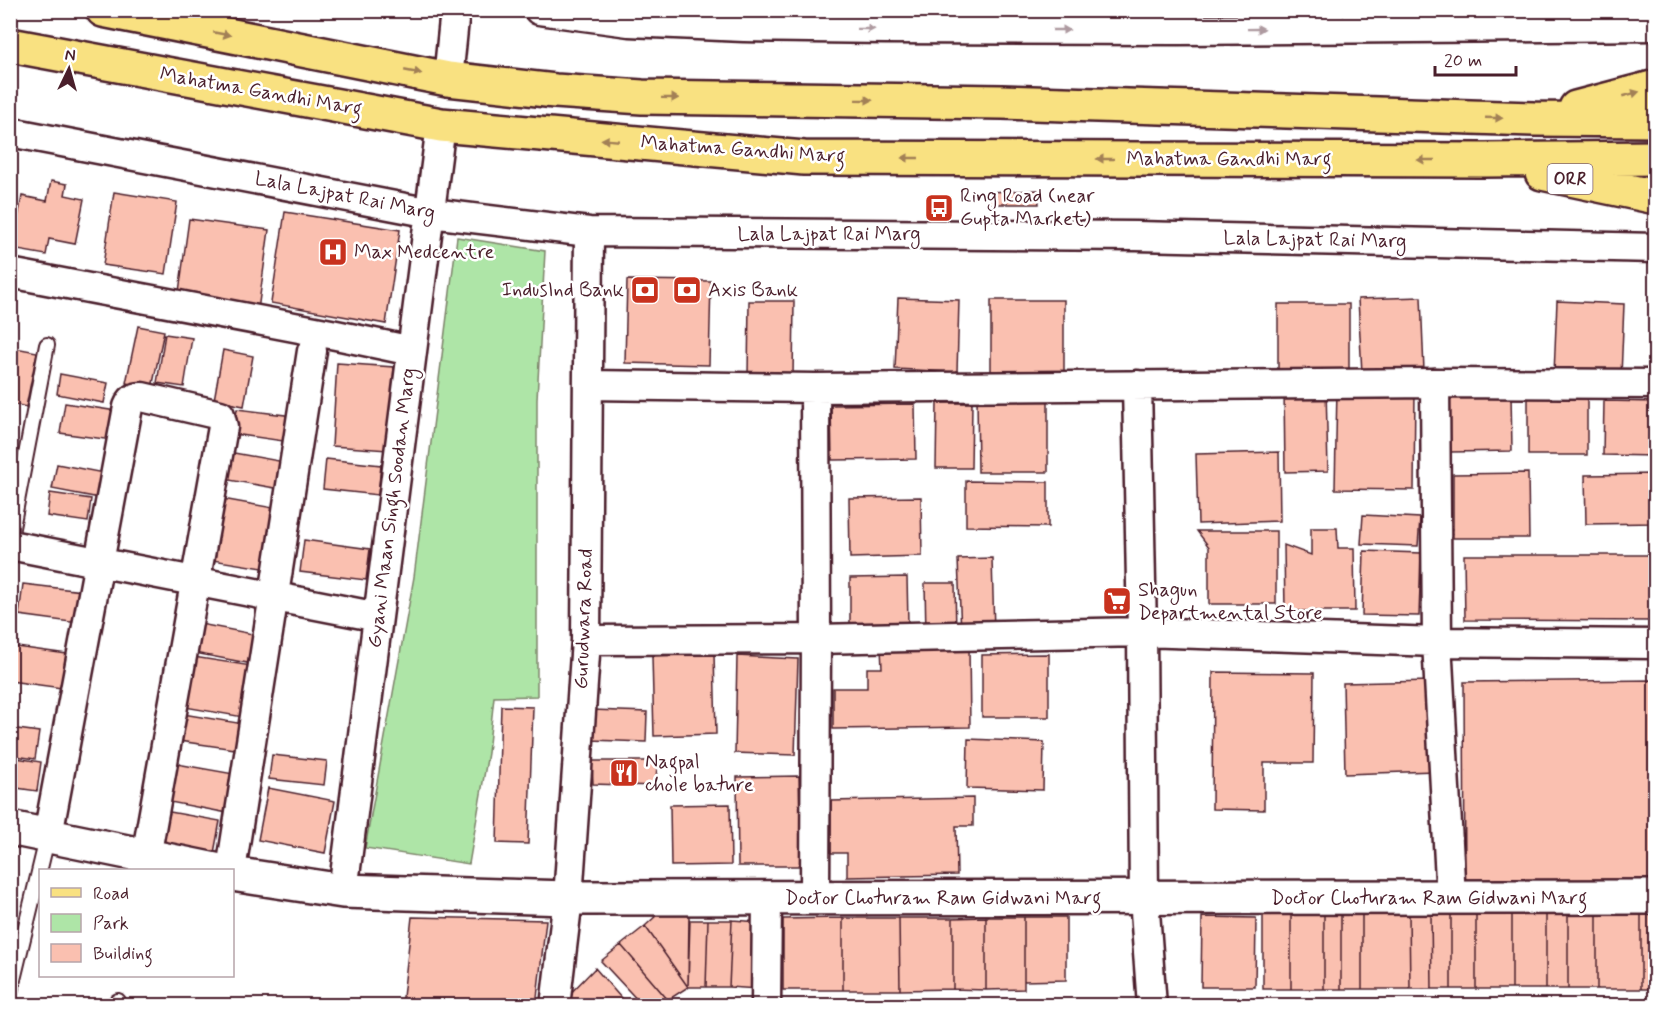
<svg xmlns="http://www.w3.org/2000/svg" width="1666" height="1016" viewBox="0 0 1666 1016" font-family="Mynerve,sans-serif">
<rect width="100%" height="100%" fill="#fff"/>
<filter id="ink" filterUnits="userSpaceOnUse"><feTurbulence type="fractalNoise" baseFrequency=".0167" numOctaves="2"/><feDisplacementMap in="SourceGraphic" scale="12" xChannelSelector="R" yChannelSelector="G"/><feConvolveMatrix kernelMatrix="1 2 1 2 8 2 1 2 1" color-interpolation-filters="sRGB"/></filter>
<g filter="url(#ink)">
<!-- green -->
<path fill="#aee5a7" stroke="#7c8269" stroke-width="1.5" d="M457,237L545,251L537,399V696L494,697L488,753L469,864L365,848L414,577Z"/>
<!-- building -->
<path fill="#fac0b0" stroke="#4a1f2b" stroke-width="1.5" d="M51,181L67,184L65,195L84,199L75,244L49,239L46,255L12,249L22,196L47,201Z
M1038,190L1039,204H988V192Z
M114,192L177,202L166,274L103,265Z
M285,212L400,230L386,324L271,303Z
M189,219L269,230L258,310L178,299Z
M627,280L711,281L709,365L625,363Z
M1421,297L1424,371L1362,373L1358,299Z
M898,298L959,300L957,372L895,369Z
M991,300H1064V372L991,373Z
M749,301H794L793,378L748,377Z
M1557,301L1624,304L1621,376L1554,374Z
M1278,304H1349V376H1278Z
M138,326L164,331L152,388L126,383Z
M165,334L192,338L184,387L157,383Z
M10,347L37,352L26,407L10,403Z
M223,350L253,356L244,406L214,400Z
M337,363L394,367L388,450L332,446Z
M60,374L108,383L104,403L57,394Z
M1284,389H1326L1328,471L1285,472Z
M1337,389L1415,390L1414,490L1335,489Z
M1511,394L1512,451L1450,452L1449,395Z
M977,396H1048V472H978Z
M1528,396H1587V455H1528Z
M1604,401L1656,402V456L1603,455Z
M65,403L116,411L112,440L60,433Z
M937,403H972L971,468H936Z
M915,404L916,459L832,460L831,405Z
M237,409L293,416L290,442L234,434Z
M223,451L290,463L286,490L218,478Z
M1279,452L1280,521L1198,524L1196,454Z
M326,459L381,465L378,495L323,489Z
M10,463L18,465L14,486L10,485Z
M57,464L114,475L110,500L52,489Z
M1528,473L1529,538H1453V474Z
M1656,474V523L1586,524L1585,475Z
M966,481L1048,482V527L966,526Z
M50,493L91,499L88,522L47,516Z
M921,497L922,556L850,558L849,498Z
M217,498L279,509L269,569L206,559Z
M1363,515L1420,518L1418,546L1361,544Z
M1311,528H1337L1338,548H1354L1355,611H1285L1284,545L1311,555Z
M1197,531H1276V604H1209V547Z
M304,540L370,549L366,580L300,572Z
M1364,551L1421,553L1419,616L1362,615Z
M1464,555H1656V621L1465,620Z
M992,558L994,632L961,633L958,559Z
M907,577L908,624L850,628V578Z
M925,583H955L956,634H926Z
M23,584L82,591L78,623L19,615Z
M195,623L258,635L253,664L189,652Z
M10,646L74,655L69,689L10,681Z
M969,647L970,727L833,729V688H867V668H882L881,648Z
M714,654L716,734L654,736L652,656Z
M1049,654V717H982V655Z
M187,656L252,666L243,717L179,706Z
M737,656L798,659L795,755L735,753Z
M1213,672L1314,673L1313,763H1264V810L1212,809Z
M1656,680V893L1465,894L1464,682Z
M1432,681L1435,771L1345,774L1343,683Z
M501,706L533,707L528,844L497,843Z
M592,710L647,712L646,742L591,740Z
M183,714L244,724L241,750L179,741Z
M10,728L39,732L35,759L10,755Z
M968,739L1044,742L1043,790L967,788Z
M272,755L327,761L324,785L269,779Z
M10,757L41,762L37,791L10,787Z
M592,761H657L656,786L593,784Z
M177,764L234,774L228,813L170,802Z
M799,776L801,866H738L737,777Z
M268,788L335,801L325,853L258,840Z
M973,798V826H956L957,875L847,877V853H831V801Z
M730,804L731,865L671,866L670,805Z
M170,812L220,821L214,853L162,842Z
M1451,913V989H1432L1431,914Z
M1451,913H1476V989H1451Z
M1476,913H1512V989H1476Z
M1512,913L1546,914V989H1512Z
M1568,913V989H1546V914Z
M1568,913L1597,914V989H1568Z
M1641,913V989H1597V914Z
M1641,913H1656V989H1641Z
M1263,914H1291V989H1263Z
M1291,914H1324V989H1291Z
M1324,914H1341V989H1324Z
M1341,914H1362V989H1341Z
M1362,914H1409L1410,989H1362Z
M1409,914H1431L1432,989H1410Z
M657,915H689L688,987L645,926Z
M412,917L546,920L536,1006H402Z
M986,917V990L953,989V918Z
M986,917H1024V989L986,990Z
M1024,917H1066V980L1024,981Z
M1202,917L1256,918L1255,987H1201Z
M843,918V990H783V919Z
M843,918H899L900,990H843Z
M899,918H953V989L900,990Z
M690,920H708L706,987H688Z
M708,920H732L729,987H706Z
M732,920L760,922L758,989L729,987Z
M645,926L688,987L668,1000L621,945Z
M621,945L668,1000L661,1006H643L601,961Z
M595,968L628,1006H561V1003Z"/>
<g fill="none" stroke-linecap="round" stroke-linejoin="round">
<!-- service casing -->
<g stroke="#4a1f2b" stroke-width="18">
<path id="service" d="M10,538L47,345
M10,992L48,835
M111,1006L118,1001"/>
</g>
<!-- minor casing -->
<g stroke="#4a1f2b" stroke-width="33">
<path id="minor" d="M539,10L629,22L744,27L885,29L1178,30L1656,26
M448,79L455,10
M10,132L431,213L589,232L1136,236L1656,248
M10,273L336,335L412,351
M1435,383L1437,642L1451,898
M588,385L815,388L1435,383L1656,384
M1137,385L1142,632L1144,898L1152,1006
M10,545L378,617
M586,640L816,639L1142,632L1437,642L1656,644
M48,835L128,407C131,400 133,397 142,397L220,415L223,427L146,857
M231,870L312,351
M343,891L441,125
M815,898L816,639L815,388
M555,1006L568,898L586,640L589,232
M766,1006L767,898"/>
</g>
<!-- tertiary casing -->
<g stroke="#4a1f2b" stroke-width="38">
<path id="tertiary" d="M10,828L215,870
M232,874L343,891L568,898L1656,897"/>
</g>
<!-- primary casing -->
<g stroke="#4a1f2b" stroke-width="38">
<path id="primary" d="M103,10L448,79L555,91L642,97L1002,102L1534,119L1656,120
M10,45L441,125L804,158L1484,160L1656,158
M1576,108L1656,87
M1542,173L1656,197"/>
</g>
<!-- service -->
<use href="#service" stroke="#fff" stroke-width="14"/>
<!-- minor -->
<use href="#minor" stroke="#fff" stroke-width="28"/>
<!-- tertiary -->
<use href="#tertiary" stroke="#fff" stroke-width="33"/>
<!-- primary -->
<use href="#primary" stroke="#f9e181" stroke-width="33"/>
</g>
<!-- one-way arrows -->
<defs><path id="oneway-solid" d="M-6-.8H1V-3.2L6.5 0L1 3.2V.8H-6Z" transform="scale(1.5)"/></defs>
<g fill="#ae9aa0">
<use href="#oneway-solid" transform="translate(866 29) rotate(1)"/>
<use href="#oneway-solid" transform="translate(1256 29) rotate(-1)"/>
<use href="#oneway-solid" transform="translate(1061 30)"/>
</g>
<g fill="#a28056">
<use href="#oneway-solid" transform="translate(222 34) rotate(11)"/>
<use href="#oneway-solid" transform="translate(413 72) rotate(11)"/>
<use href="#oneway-solid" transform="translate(1631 94) rotate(-15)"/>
<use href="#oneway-solid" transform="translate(670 98) rotate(1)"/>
<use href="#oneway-solid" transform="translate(864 100) rotate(1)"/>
<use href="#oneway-solid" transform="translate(1494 118) rotate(2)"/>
<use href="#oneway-solid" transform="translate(610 140) rotate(-175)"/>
<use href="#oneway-solid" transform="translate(910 158) rotate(-180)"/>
<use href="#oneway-solid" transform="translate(1105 159) rotate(-180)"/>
<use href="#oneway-solid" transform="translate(1426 160) rotate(-180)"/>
</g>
</g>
<!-- icons -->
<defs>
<g id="bus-square" transform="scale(1.5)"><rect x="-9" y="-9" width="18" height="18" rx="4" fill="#c8321e" stroke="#fff"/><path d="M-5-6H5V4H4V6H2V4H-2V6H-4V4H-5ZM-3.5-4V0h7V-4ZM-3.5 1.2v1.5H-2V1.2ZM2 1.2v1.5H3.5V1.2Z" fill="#fff"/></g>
<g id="hospital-square" transform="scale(1.5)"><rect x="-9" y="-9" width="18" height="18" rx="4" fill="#c8321e" stroke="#fff"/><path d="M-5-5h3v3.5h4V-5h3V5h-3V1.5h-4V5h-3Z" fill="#fff"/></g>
<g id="bank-square" transform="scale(1.5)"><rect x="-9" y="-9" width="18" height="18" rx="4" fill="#c8321e" stroke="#fff"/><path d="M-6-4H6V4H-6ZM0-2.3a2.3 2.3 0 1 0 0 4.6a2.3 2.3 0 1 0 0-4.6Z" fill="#fff"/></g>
<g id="supermarket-square" transform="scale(1.5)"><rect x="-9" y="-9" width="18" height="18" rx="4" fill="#c8321e" stroke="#fff"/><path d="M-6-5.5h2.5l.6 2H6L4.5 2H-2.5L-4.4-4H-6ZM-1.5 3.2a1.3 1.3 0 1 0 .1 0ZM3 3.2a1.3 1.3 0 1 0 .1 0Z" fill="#fff"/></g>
<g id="restaurant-square" transform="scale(1.5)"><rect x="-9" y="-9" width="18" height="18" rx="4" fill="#c8321e" stroke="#fff"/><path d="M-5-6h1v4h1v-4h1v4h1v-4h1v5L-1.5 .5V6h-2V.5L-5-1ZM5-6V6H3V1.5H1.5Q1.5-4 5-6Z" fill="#fff"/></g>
</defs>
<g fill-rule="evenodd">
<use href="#bus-square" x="939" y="208"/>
<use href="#hospital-square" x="333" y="252"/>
<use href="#bank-square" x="645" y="290"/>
<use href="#bank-square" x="687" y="290"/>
<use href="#supermarket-square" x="1117" y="601"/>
<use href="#restaurant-square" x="624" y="773"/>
</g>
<g text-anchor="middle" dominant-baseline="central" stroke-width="5" stroke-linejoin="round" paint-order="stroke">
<!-- shield labels -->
<rect fill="#fff" stroke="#80626b" stroke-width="1.5" x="1547.5" y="164" width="45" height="30" rx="4.5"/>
<g font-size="18" font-weight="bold" fill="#4a1f2b">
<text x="1570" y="179">ORR</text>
</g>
<!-- street labels -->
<g font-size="20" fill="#4a1f2b" stroke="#fff">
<text transform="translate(261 92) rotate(10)">Mahatma Gandhi Marg</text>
<text transform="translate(743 150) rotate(4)">Mahatma Gandhi Marg</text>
<text x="1229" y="159">Mahatma Gandhi Marg</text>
<text transform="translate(345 196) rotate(11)">Lala Lajpat Rai Marg</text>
<text x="829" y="234">Lala Lajpat Rai Marg</text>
<text transform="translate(1315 240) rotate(1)">Lala Lajpat Rai Marg</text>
<text transform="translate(392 508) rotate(-83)">Gyani Maan Singh Soodan Marg</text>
<text transform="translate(584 619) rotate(-88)">Gurudwara Road</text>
<text x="943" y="898">Doctor Choturam Ram Gidwani Marg</text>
<text x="1429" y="898">Doctor Choturam Ram Gidwani Marg</text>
</g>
<!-- poi labels -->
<g font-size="20" fill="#4a1f2b" stroke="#fff" text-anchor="start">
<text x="960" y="196">Ring Road (near<tspan x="960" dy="23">Gupta Market)</tspan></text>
<text x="354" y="252">Max Medcentre</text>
<text x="624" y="290" text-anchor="end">IndusInd Bank</text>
<text x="708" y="290">Axis Bank</text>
<text x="1138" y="590">Shagun<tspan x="1138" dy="23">Departmental Store</tspan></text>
<text x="645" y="762">Nagpal<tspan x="645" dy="23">chole bature</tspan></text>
</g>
</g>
<!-- margin -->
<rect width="1666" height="1016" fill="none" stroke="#fff" stroke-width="36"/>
<rect x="18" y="18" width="1630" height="980" fill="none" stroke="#4a1f2b" stroke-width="2" filter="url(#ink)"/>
<!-- legend -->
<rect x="39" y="869" width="195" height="108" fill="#ffffff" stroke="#b7a5aa" stroke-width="1.5"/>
<rect x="51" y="888" width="30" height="9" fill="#f9e181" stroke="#b7a5aa" stroke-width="1.5"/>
<text x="93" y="899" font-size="18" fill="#4a1f2b">Road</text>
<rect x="51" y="914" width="30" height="18" fill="#aee5a7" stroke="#b7a5aa" stroke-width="1.5"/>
<text x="93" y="929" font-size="18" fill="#4a1f2b">Park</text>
<rect x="51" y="944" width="30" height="18" fill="#fac0b0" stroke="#b7a5aa" stroke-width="1.5"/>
<text x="93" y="959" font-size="18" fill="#4a1f2b">Building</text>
<!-- north arrow -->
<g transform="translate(69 69) rotate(5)" stroke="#ffffff" stroke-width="4.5" paint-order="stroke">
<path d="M0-4.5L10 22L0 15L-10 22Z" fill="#4a1f2b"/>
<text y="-9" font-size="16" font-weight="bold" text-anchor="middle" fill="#4a1f2b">N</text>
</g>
<!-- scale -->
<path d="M1435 66v9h81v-9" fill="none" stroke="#4a1f2b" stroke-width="3"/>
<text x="1444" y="66" font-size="18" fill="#4a1f2b" stroke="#ffffff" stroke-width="4.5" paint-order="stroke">20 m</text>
</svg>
